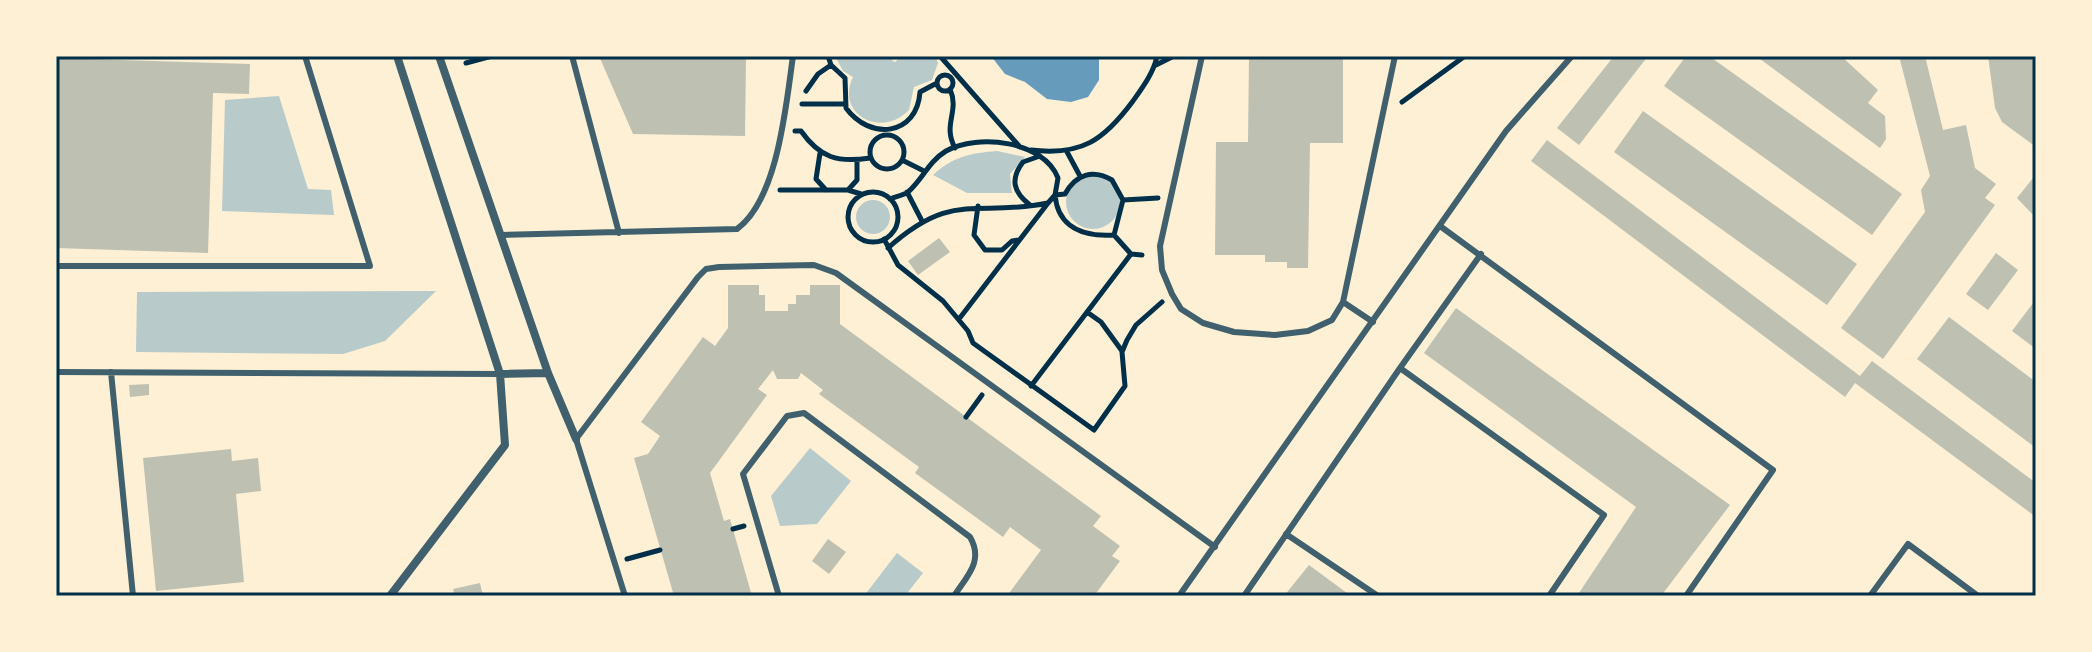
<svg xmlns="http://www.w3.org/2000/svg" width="2092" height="652" viewBox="0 0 2092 652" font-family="'DM Sans',sans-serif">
<rect width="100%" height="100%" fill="#fdf0d5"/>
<!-- green -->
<path fill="#b9caca" d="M835,56H894L892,61L896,62L899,56H935L938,63L932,80L914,87L909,110C881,139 835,114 853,77L843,71Z
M279,96L308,189L331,190L334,215L222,211L225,100Z
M997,151L1025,157L1010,174L1012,193H967L933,175C952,157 971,153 997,151Z
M1066 202a27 27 0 1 1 54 0a27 27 0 1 1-54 0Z
M856 217a17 17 0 1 1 34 0a17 17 0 1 1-34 0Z
M436,291L385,341L343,354L136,352L137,292Z
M810,448L851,481L817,524L780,526L771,496Z
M897,553L923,573L905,596H864Z"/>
<!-- water -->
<path fill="#669bbc" d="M991,56H1099V80L1088,97L1071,102L1047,99L1025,82L1005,74Z"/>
<!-- building -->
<path fill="#bec0b2" d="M599,56H746L745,136L633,134Z
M1249,56H1343V143H1310L1308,268H1287V262H1265V255H1215L1216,142H1248Z
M1614,56H1648L1579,145L1557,128Z
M1686,56H1709L1902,194L1872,235L1664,86Z
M1756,56H1841L1878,90L1868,103L1885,116L1886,139L1880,148Z
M1899,56H1925L1943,130L1966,125L1975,168L1996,184L1985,198L1995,205L1883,359L1841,328L1925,212L1921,190L1930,176Z
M1988,56H2035L2036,147L2002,122L1995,108Z
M56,58L250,64L249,94L213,93L208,253L56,248Z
M1643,111L1857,264L1827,305L1614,152Z
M1547,140L1860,376L1872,361L2036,483V517L1855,383L1845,397L1531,161Z
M2033,178L2036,180V218L2017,198Z
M939,238L950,252L918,275L908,261Z
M1996,253L2018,270L1988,310L1966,294Z
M728,285H759V295H765V311H788V304H796V295H810V285H840V324L1101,516L1093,526L1120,546L1112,556L1120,561L1094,596H1007L1041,550L1010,527L1003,537L915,473L919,467L819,394L823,390L801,373L798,379H777L773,370L758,389L767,395L710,473L724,521L730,519L752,596H674L634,458L648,454L660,436L641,422L703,337L715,346L728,328Z
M2036,299V349L2012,331Z
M1456,308L1730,505L1661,596H1577L1636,507L1424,353Z
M1949,317L2036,382V448L1917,359Z
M149,384V395L130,397L129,385Z
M231,449L232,461L258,458L261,491L236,494L244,582L156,591L143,458Z
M828,539L846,552L829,574L812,561Z
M1309,565L1351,596H1284Z
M480,583L483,596H455L453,589Z"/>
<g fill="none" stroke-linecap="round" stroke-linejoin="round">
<!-- path -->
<path stroke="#003049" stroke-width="5" d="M828,56L831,65L845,78L846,108C870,141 917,136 920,92L937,83
M940,56L1020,147
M466,63L492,56
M1156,65L1174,56
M937 83a8 8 0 1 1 16 0a8 8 0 1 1-16 0Z
M950,89C960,112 942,124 955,148
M806,91L818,74L831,65
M1402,102L1465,56
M802,104H845
M795,131H801C820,158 838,163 870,158
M870 152a17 17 0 1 1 34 0a17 17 0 1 1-34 0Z
M1031,150C1082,156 1104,140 1133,101C1143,87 1154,72 1157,56
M1066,150L1080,176
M820,153L816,179L826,190
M902,160L922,170
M780,190H848L861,194
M848,190L857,180V160
M907,192L922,221
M848 217a25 25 0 1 1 50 0a25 25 0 1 1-50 0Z
M1123,200L1158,198
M1030,205C1013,192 1010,179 1023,162L1040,156
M978,206L974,235L985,250H1002L1012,241L1019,240
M1114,235L1123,200L1112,180C1093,169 1076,174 1065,194L1055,195C1058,228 1084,237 1114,235L1131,254
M884,239L898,265L943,301L968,331L973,343L1094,430L1125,386L1122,352L1127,340L1136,325L1162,302
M888,248C954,189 976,218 1048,203L1055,195L1058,178C1044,141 978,133 946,151C928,162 923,179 908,192C904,195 895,197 890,199
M1087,312L1101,322L1122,351
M959,319L1048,203
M1031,386L1131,254L1142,255
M966,417L982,395
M733,529L744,526
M627,559L660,550"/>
<!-- service -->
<path stroke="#3f606c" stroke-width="6" d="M572,56L619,233
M1202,56L1160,246L1162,270L1172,294L1181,309L1203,323L1234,332L1275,335L1308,331L1332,320L1343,302L1395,56
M1440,226L1773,470L1686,596
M501,235L737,229C778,199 786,105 793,56
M1481,254L1400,368L1604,515L1549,596
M56,266H370L305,56
M1343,302L1373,322
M56,372L500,374
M111,372L133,596
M1286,534L1378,596
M625,596L576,439L698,277L706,269L719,267L814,265L836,273L1215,547
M779,596L743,474L787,416L804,413L970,537C984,561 967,576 954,596
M1179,596L1506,131L1572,56
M1244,596L1400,368
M1870,596L1908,544L1978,596"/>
<!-- minor -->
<path stroke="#3f606c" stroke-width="8" d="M439,56L548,373L576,439
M500,374L548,373
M390,596L505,445L500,374L397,56"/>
</g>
<!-- border -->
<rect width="2092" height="652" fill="none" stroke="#fdf0d5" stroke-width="116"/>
<rect x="58" y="58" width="1976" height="536" fill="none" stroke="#003049" stroke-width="3"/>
</svg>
